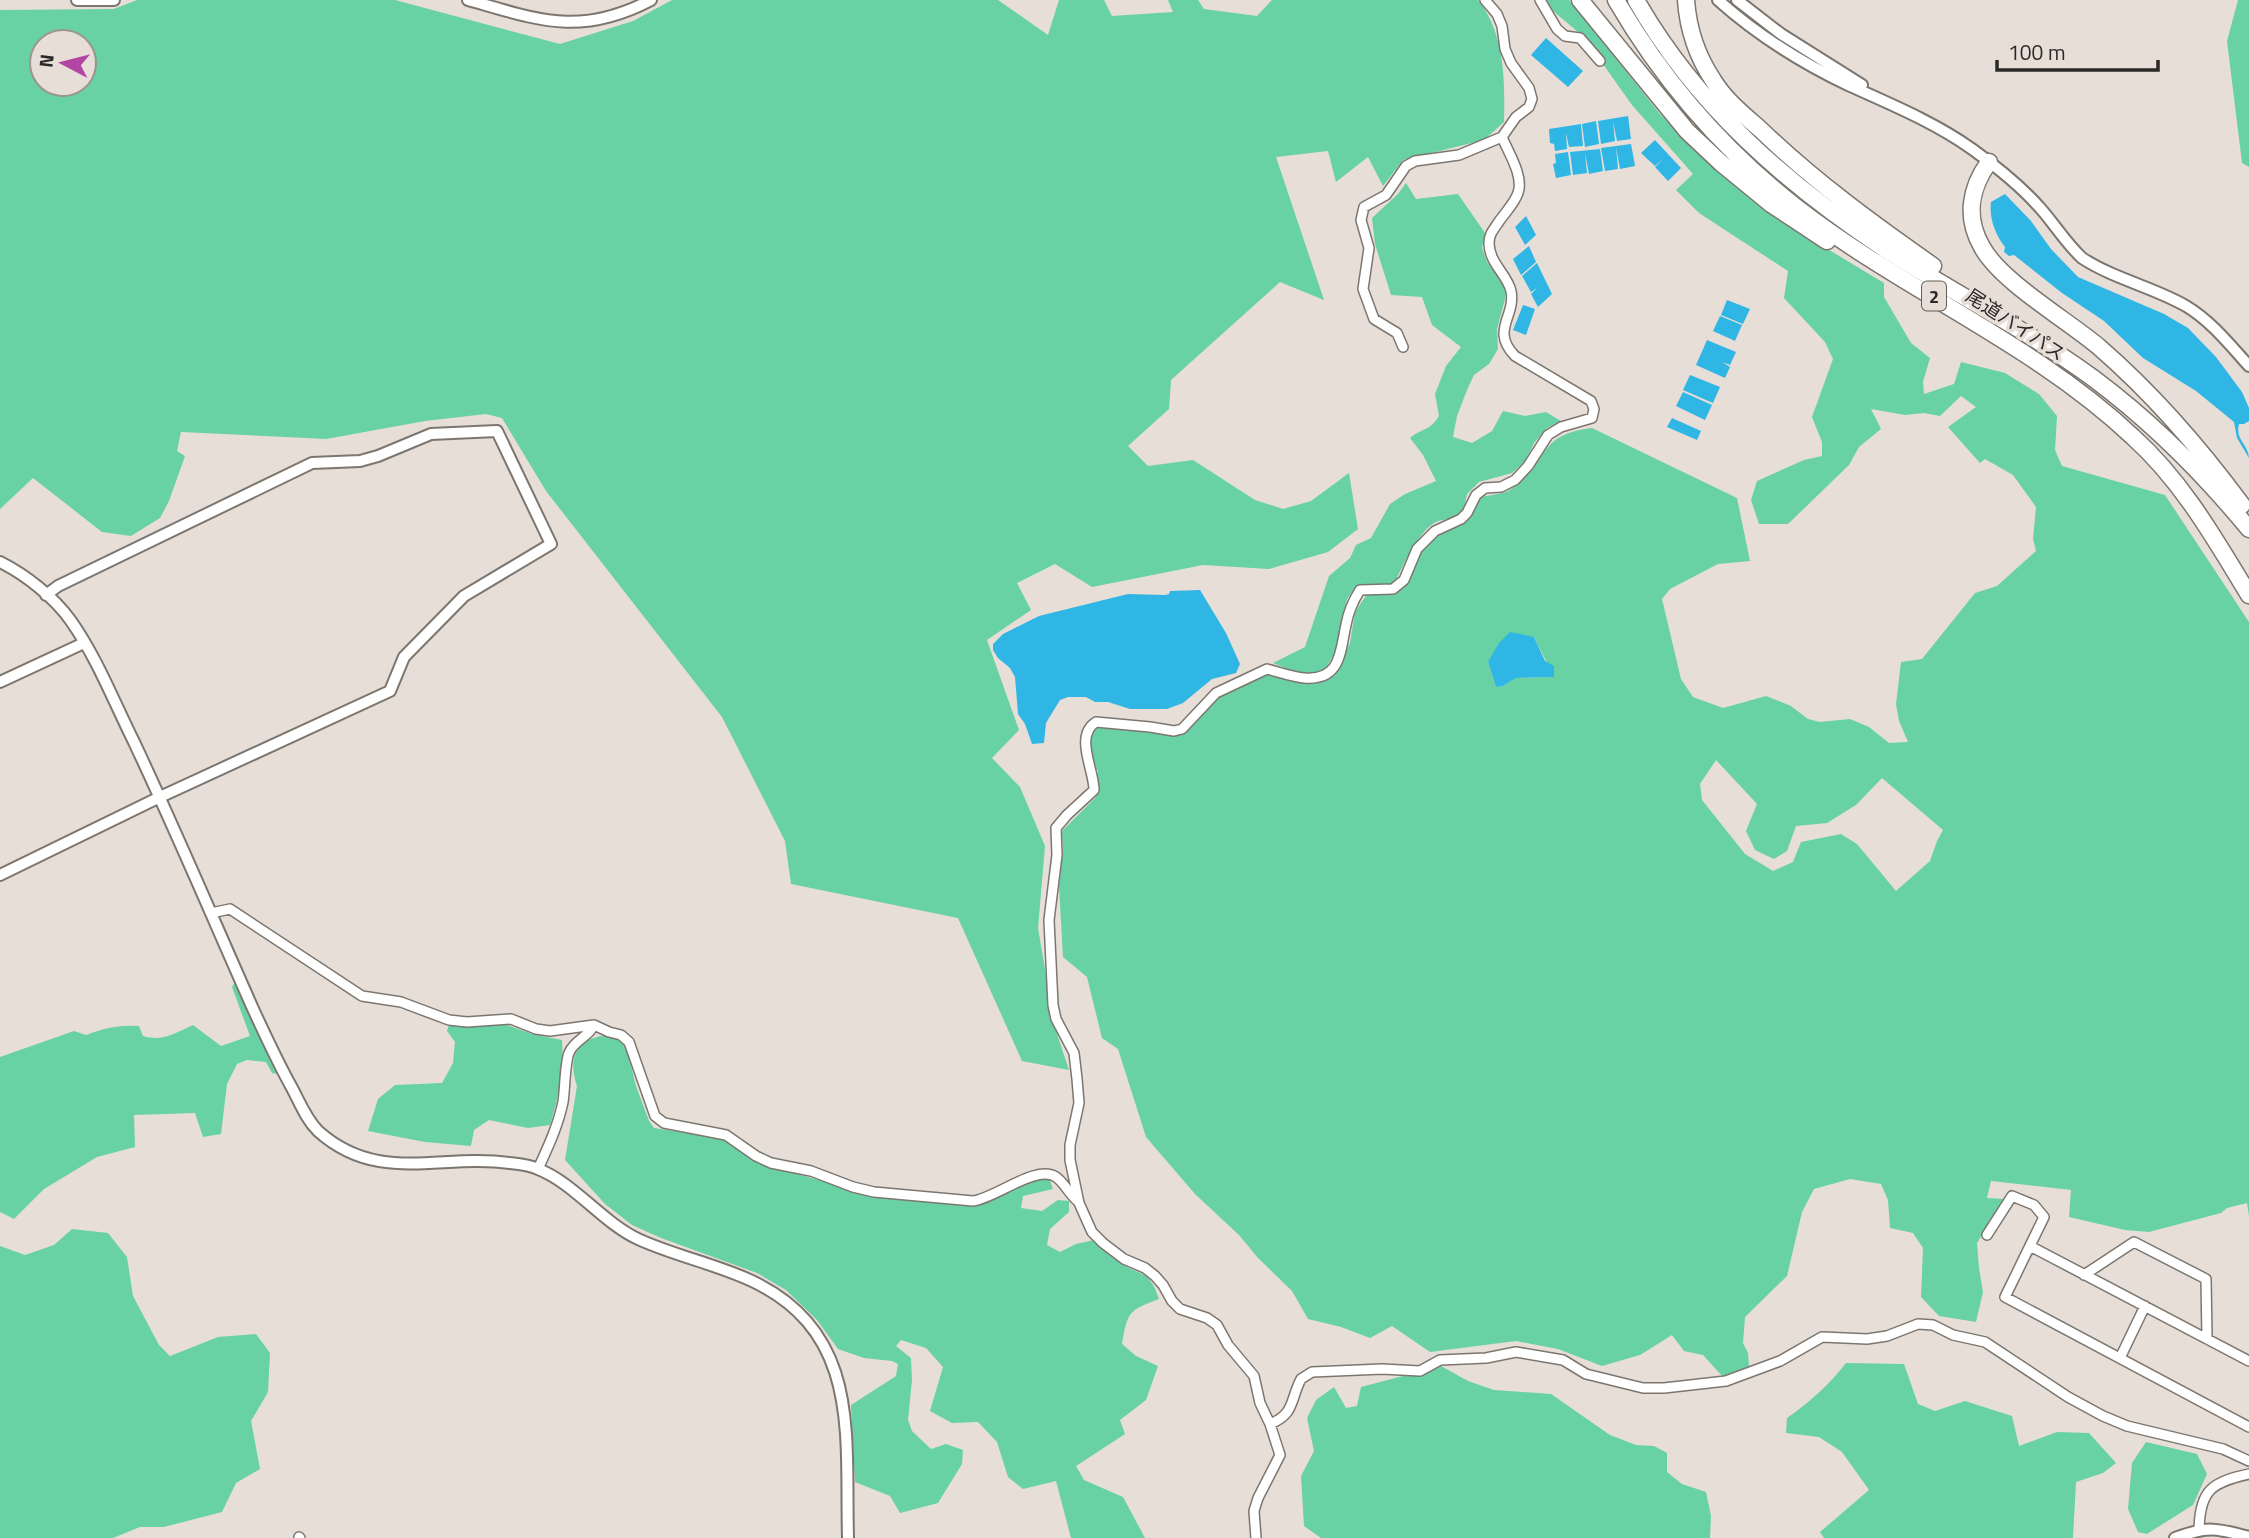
<svg xmlns="http://www.w3.org/2000/svg" width="2249" height="1538" viewBox="0 0 2249 1538" font-family="'Titillium Web','Noto Sans JP',sans-serif">
<rect width="100%" height="100%" fill="#e6ded7"/>
<!-- green -->
<path fill="#68d2a5" fill-rule="evenodd" d="M137,0H395L560,44L633,21L672,0H998L1048,35L1059,0H1104L1112,16L1173,12L1168,0H1198L1204,9L1257,16L1272,0H1478C1505,34 1505,80 1504,122L1484,140L1403,160L1383,186L1368,157L1336,182L1328,151L1276,157L1324,300L1280,282L1171,380L1169,409L1128,446L1148,466L1193,460L1255,500L1283,509L1311,501L1349,473L1358,529L1328,552L1269,569L1203,565L1092,587L1055,564L1017,583L1031,610L987,640L1019,730L992,758L1020,787L1045,846L1038,928L1055,1028L1069,1070L1022,1061L958,918L791,884L785,841L722,717L546,491L502,418L486,414L425,421L326,439L181,432L177,451L185,456L169,501L160,518L131,536L102,532L33,478L0,509V10L114,9ZM42,42H84V84H42Z
M1547,0H1569L1660,114L1706,160L1741,190L1786,224L1884,283V297L1911,343L1930,358L1923,382L1924,394L1954,384L1961,362L2005,373L2039,394L2057,416L2055,450L2062,466L2165,495L2249,622V1216L2247,1203L2227,1208L2221,1213L2149,1232L2125,1230L2069,1217L2071,1190L1991,1181L1987,1198L2004,1199L1977,1243L1979,1268L1983,1292L1976,1322L1939,1316L1921,1297L1923,1248L1913,1233L1890,1228L1888,1200L1881,1184L1850,1179L1814,1189L1802,1212L1787,1276L1745,1317L1743,1343L1748,1353L1749,1366L1723,1377L1703,1355L1684,1351L1672,1335L1640,1355L1602,1366L1558,1349L1516,1341L1430,1352L1392,1326L1370,1338L1341,1327L1308,1319L1292,1291L1258,1258L1239,1235L1195,1194L1146,1137L1118,1049L1102,1038L1087,977L1063,957L1059,887L1063,852L1062,831L1096,797L1098,771L1091,762L1090,730L1101,724L1182,735L1219,694L1267,672C1292,681 1308,685 1334,676L1350,643L1355,612L1367,594L1403,589L1419,556L1430,541L1445,529L1461,525L1473,512L1481,497C1491,495 1505,494 1513,488C1549,462 1537,434 1592,428L1737,498L1750,561L1718,564L1670,589L1662,599L1681,679L1693,697L1723,708L1766,696L1791,706L1808,719L1820,722L1850,719L1869,727L1889,743L1908,742L1899,721L1896,704L1901,662L1922,659L1975,593L1997,586L2036,551L2033,539L2036,507L2013,475L1985,459L1980,463L1948,427L1976,407L1961,396L1940,416L1924,413L1905,415L1871,409L1881,429L1859,447L1849,465L1788,524H1759L1751,500L1757,481L1804,460L1822,456V442L1812,417L1833,359L1825,342L1784,298L1788,271L1699,213L1676,190L1693,174L1632,105L1583,36L1553,11ZM1534,637L1554,677L1516,678L1503,686L1496,687L1488,662ZM1716,760L1757,804L1746,831L1755,850L1774,859L1787,851L1796,826L1827,823L1856,805L1882,778L1943,830L1937,841L1930,861L1896,891L1857,844L1841,834L1801,842L1793,862L1773,871L1745,854L1702,800L1700,784Z
M2238,0H2249V167L2242,163L2227,41Z
M1406,183L1416,199L1458,194L1485,233L1482,248L1487,262L1505,287V299L1497,329L1498,349L1489,364L1474,375L1467,390L1457,416L1453,437L1472,443L1492,431L1503,411L1525,416L1546,412L1561,421L1547,428L1534,443L1526,460L1512,473L1479,482L1467,494L1463,514C1453,521 1446,518 1436,522C1418,531 1403,566 1394,584L1356,586L1347,599L1335,652L1325,670L1307,677L1273,663L1305,647L1329,576L1350,558L1356,545L1371,538L1390,504L1405,494L1436,481L1423,455L1410,438C1422,428 1430,431 1439,416L1435,394L1446,366L1461,347L1432,325L1422,297L1391,295L1375,244L1372,218L1398,194Z
M235,982L277,1074L272,1073L266,1062L247,1060L237,1064L227,1084L221,1134L203,1137L195,1113L134,1115L135,1147L97,1157L44,1189L14,1219L0,1212V1057L74,1031L86,1035C105,1028 119,1025 139,1026L143,1036C163,1042 175,1033 193,1025L221,1046L250,1036L232,987Z
M450,1022H499L532,1034L562,1040C564,1069 559,1097 550,1125L528,1128L489,1120L474,1130L471,1146L425,1142L368,1131L378,1099L395,1085L442,1083L453,1063L455,1042L447,1031Z
M608,1035L619,1040L627,1049L636,1086L649,1121L654,1128L726,1139L775,1168L851,1189L967,1202L1025,1181L1049,1178L1053,1189L1023,1196L1021,1208L1042,1211L1058,1200L1069,1201V1212L1050,1229L1047,1245L1060,1252L1076,1244L1094,1240C1102,1247 1110,1257 1120,1263C1142,1277 1149,1269 1159,1299C1128,1311 1128,1311 1122,1344L1136,1356L1158,1366L1146,1400L1120,1420L1125,1434L1076,1466L1084,1480L1123,1497L1145,1538H1071L1056,1481L1023,1489L1008,1477L997,1442L978,1422L952,1423L930,1411L943,1367L926,1348L901,1340L896,1346L911,1358L912,1380L908,1420L912,1431L931,1449L946,1444L963,1450L962,1464L938,1503L900,1513L890,1496L855,1482L851,1405L896,1376L898,1364L892,1361L864,1358L838,1349L817,1320L786,1290L757,1273L661,1238L632,1225L605,1204L565,1160L577,1086C567,1057 577,1038 608,1035Z
M72,1229L108,1233L127,1257L133,1296L159,1345L170,1356L218,1337L256,1334L270,1353L268,1392L251,1421L260,1469L236,1483L222,1512L164,1527H140L113,1538H0V1246L25,1255L54,1245Z
M1846,1363L1904,1364L1918,1404L1935,1411L1965,1401L2012,1416L2019,1446L2057,1432L2089,1433L2116,1463L2103,1473L2076,1482L2073,1538H1824L1820,1532L1869,1490L1842,1452L1819,1437L1786,1433L1787,1418C1810,1402 1829,1385 1846,1363Z
M1441,1366L1468,1381L1494,1390L1551,1394L1610,1435L1636,1445L1654,1446L1667,1453V1472L1682,1484L1706,1492L1711,1516L1710,1538H1321L1304,1526L1301,1476L1314,1451L1307,1418L1316,1400L1334,1387L1346,1408L1357,1406L1361,1387Z
M2146,1442L2197,1454L2207,1474L2193,1505L2147,1534L2138,1532L2128,1509L2132,1463Z"/>
<!-- water -->
<path fill="#30b6e4" d="M1546,38L1583,71L1568,87L1531,55Z
M1628,116L1631,139L1617,141L1613,121L1615,141L1601,144L1598,121Z
M1596,121L1599,144L1585,147L1582,124Z
M1581,124L1583,146L1569,147L1566,133L1567,149L1555,151L1554,144L1550,143L1549,129Z
M1655,140L1681,168L1668,181L1655,167L1664,158L1655,166L1641,153Z
M1631,144L1635,166L1620,169L1616,147L1618,169L1605,171L1601,148Z
M1600,149L1603,171L1589,174L1585,153L1587,173L1573,175L1570,152Z
M1568,152L1571,175L1556,178L1553,164L1556,163L1555,154Z
M2005,194L2031,221L2051,249L2078,277L2164,314L2188,328L2216,357L2242,392L2249,408V421L2244,424H2239C2235,441 2248,443 2249,458L2237,438L2234,422L2196,391L2143,358L2104,321L2062,293L2014,255L2009,256L2004,252L2005,247C1995,234 1989,218 1991,202Z
M1526,216L1536,235L1525,245L1515,227Z
M1529,246L1536,262L1521,275L1513,259Z
M1537,263L1552,294L1538,307L1531,294L1537,288L1531,292L1522,276Z
M1727,300L1750,309L1743,324L1721,315Z
M1523,305L1535,309L1526,335L1513,330Z
M1720,316L1742,325L1735,341L1713,331Z
M1707,340L1736,352L1730,365L1722,362L1730,367L1725,378L1696,365Z
M1690,375L1720,387L1713,403L1683,390Z
M1683,392L1712,405L1705,420L1676,406Z
M1672,418L1701,431L1697,440L1667,427Z
M1200,590L1226,633L1240,664L1236,673L1212,679L1183,703L1167,709H1130L1108,702H1095L1086,697H1068L1060,700L1046,723L1044,743L1032,744L1025,724L1018,714L1015,677L1010,668L998,658L993,650V644L1003,634L1039,616L1128,594L1165,595L1169,594L1170,591Z
M1510,632L1534,637L1545,661L1554,666V677L1516,678L1503,686L1496,687L1488,662L1499,643Z"/>
<g fill="none" stroke-linecap="round" stroke-linejoin="round">
<!-- minor casing -->
<g stroke="#7d766f" stroke-width="12">
<path id="minor" d="M1540,0L1557,29L1565,36L1580,38L1600,61
M1403,347L1397,333L1374,319L1363,289L1369,248L1361,220L1364,207L1386,195L1406,166L1415,161L1459,155L1502,137L1516,117L1529,107L1532,99L1529,88L1511,63L1505,49L1502,26L1497,14L1485,0
M211,913L230,909L362,996L401,1002L449,1020L467,1022L511,1019L536,1029L550,1031L594,1025L609,1032L621,1035L629,1042L655,1116L664,1123L726,1135L756,1156L771,1163L811,1171L853,1187L874,1192L973,1201C996,1198 1036,1164 1056,1177C1065,1183 1070,1196 1079,1202
M538,1169C548,1147 558,1126 563,1102C565,1089 565,1062 569,1053C574,1040 589,1037 594,1025
M1987,1235L2012,1196L2034,1205L2044,1217L2005,1297L2249,1427
M2030,1246L2249,1361
M2084,1275L2134,1242L2206,1279L2207,1339
M2120,1358L2145,1306
M1270,1424C1295,1414 1290,1400 1301,1379L1312,1372L1382,1369L1420,1371L1440,1360L1486,1358L1516,1352L1563,1360L1586,1374L1643,1388H1664L1726,1381L1780,1361L1822,1337L1867,1339L1887,1336L1918,1324L1933,1325L1953,1335L1985,1342L2068,1397L2103,1416L2127,1426L2223,1449L2249,1461
M2199,1529C2200,1490 2212,1482 2249,1474
M299,1537L300,1538
M1256,1538L1254,1511L1258,1498L1280,1455L1270,1424L1260,1403L1254,1376L1228,1345L1217,1325L1207,1318L1180,1309L1172,1301L1163,1285L1155,1276L1145,1268L1124,1259L1103,1243L1092,1232L1079,1203L1070,1160V1145L1079,1103L1077,1079L1074,1053L1056,1019L1053,1005L1049,920L1057,855L1056,828L1067,815L1094,790C1094,769 1074,736 1096,722L1150,727L1174,731L1182,729L1216,693L1267,669C1279,672 1292,677 1304,678C1341,681 1340,652 1346,625C1348,613 1353,601 1360,590L1393,589L1404,580L1417,549L1435,531L1461,519L1467,513L1476,495L1485,488L1501,487L1515,480L1528,466L1548,435L1561,427L1592,418L1594,409L1591,401L1515,356C1490,330 1516,317 1511,291C1507,274 1489,263 1489,243C1489,233 1495,228 1500,220C1506,212 1515,202 1518,193C1524,176 1508,152 1502,137"/>
</g>
<!-- tertiary casing -->
<g stroke="#7d766f" stroke-width="14">
<path id="tertiary" d="M77,0H114
M468,0C539,20 580,37 651,0
M1718,0C1756,34 1802,63 1848,85C1890,104 1934,122 1972,149C1997,167 2021,186 2041,209C2055,225 2066,243 2082,258C2114,279 2153,287 2186,306C2211,321 2230,345 2249,366
M1737,0L1781,34L1862,85
M0,562C26,575 54,597 71,621C97,658 114,702 134,742C176,831 214,921 254,1011C266,1037 278,1063 292,1088C300,1103 306,1119 318,1131C378,1185 441,1153 510,1163C520,1164 530,1165 538,1169C574,1183 602,1222 638,1239C675,1256 716,1264 752,1281C862,1333 845,1436 848,1538
M0,682L84,643
M0,875L160,797L390,691L404,657L464,596L551,544L497,431L431,434L378,456L360,461L312,463L58,586L46,595
M2175,1538C2207,1526 2217,1528 2249,1537"/>
</g>
<!-- motorway casing -->
<g stroke="#7d766f" stroke-width="19">
<path id="motorway" d="M1580,0L1687,131L1721,163L1771,204L1827,241
M1616,0C1663,81 1723,150 1796,207C1904,291 2032,342 2133,437C2182,481 2215,539 2249,595
M1636,0C1696,105 1785,183 1885,249C1954,293 2027,330 2093,378C2152,422 2203,473 2249,529
M1686,0C1688,29 1697,56 1713,80C1725,100 1744,115 1761,130C1814,181 1873,224 1933,266
M1989,162C1970,188 1965,218 1982,247C2000,281 2067,320 2099,347C2152,393 2200,448 2242,505"/>
</g>
<!-- minor -->
<use href="#minor" stroke="#fff" stroke-width="9"/>
<!-- tertiary -->
<use href="#tertiary" stroke="#fff" stroke-width="10"/>
<!-- motorway -->
<use href="#motorway" stroke="#fff" stroke-width="16"/>
</g>
<g text-anchor="middle" dominant-baseline="central" stroke-width="7" stroke-linejoin="round" paint-order="stroke">
<!-- shield labels -->
<rect fill="#e6ded7" stroke="#635f5a" stroke-width="2" x="1922" y="281.5" width="24" height="29" rx="5"/>
<g font-size="18" font-weight="bold" fill="#2b2825">
<text x="1934" y="296">2</text>
</g>
<!-- street labels -->
<g font-size="19" fill="#2b2825" stroke="#e6ded7">
<text transform="translate(2016 324) rotate(33)">尾道バイパス</text>
</g>
</g>
<!-- north arrow -->
<g transform="translate(63 63) rotate(277)"><circle r="33" fill="#e6ded7" stroke="#9b9590" stroke-width="2"/>
<path d="M0-5L12 26L0 18L-12 26Z" fill="#b346a5"/>
<text y="-10" font-size="19" font-weight="bold" text-anchor="middle" fill="#2b2825">N</text>
</g>
<!-- scale -->
<path d="M1997 60v10h161v-10" fill="none" stroke="#2b2825" stroke-width="3.5"/>
<text x="2008" y="60" font-size="21" fill="#2b2825" stroke="#e6ded7" stroke-width="5" paint-order="stroke">100 m</text>
</svg>
